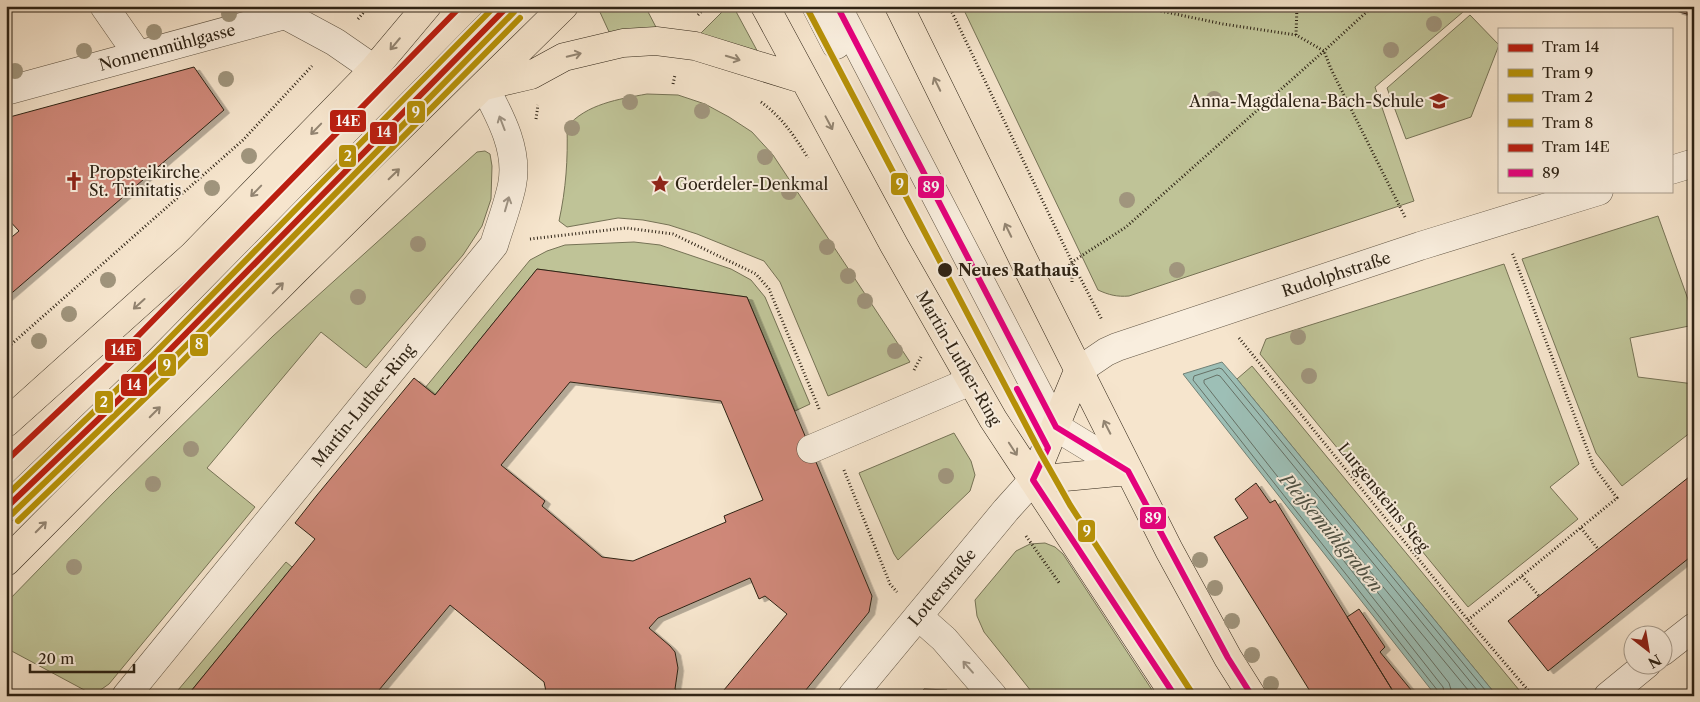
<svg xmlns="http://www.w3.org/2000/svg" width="1700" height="702" viewBox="0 0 1700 702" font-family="'Libre Caslon Text',serif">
<defs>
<filter id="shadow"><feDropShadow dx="5.5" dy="3" stdDeviation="0" flood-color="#0004"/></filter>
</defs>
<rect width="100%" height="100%" fill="#f6e5cd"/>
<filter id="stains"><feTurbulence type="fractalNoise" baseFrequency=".004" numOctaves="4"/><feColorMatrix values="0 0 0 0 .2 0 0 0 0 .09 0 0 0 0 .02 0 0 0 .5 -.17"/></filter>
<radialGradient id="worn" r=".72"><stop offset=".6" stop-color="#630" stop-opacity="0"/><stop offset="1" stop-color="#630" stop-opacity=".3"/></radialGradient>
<!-- green -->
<path fill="#bfc397" stroke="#767356" d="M602,6H645L658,31L610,34L599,10Z
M728,6H733L760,56L697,37Z
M962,6H1470L1375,87L1414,201L1129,296C1117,297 1109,295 1098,290Z
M1470,15L1499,45L1471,117L1406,139L1387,88Z
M647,94L678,95L705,104L729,117L752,132L773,155L910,362L828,396L780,282L764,261L697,234L669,225L643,220L618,218L567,227L559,221C566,189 568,159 567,127C586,104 619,99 647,94Z
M485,151L490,154L492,166L491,199L482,226L463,255L366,368L321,332L207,468L255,507L109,684L96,693L88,692L6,648V603L113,493L273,336L477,152Z
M1658,216L1694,316V325L1630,338L1638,377L1694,384V415L1691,432L1622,486L1596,453L1522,259Z
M634,242L660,245L731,269L751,280L765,297L810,404L795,411L747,297L537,269L435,395L425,388L530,260L547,251L565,245Z
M1504,264L1579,464L1550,487L1578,519L1468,607L1260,354L1266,339Z
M1252,366L1524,696H1497L1237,379Z
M954,433L971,461L975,475L970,491L898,560L894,554L859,473Z
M1045,543L1055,547L1063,554L1156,696H1035L984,632L977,616L975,600L1016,551L1030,544Z
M286,562L292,567L187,696H173Z"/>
<!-- water -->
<path fill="#9dbfb6" stroke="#718176" d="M1222,362L1237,379L1497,696H1436L1183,374Z"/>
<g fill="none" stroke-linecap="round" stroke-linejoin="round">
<!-- shore -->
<path stroke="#667166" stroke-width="1" d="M1439,696L1438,691L1193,380L1194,376L1219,368L1222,369L1490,696
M1445,696L1443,687L1204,383V380L1217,375L1220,376L1482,696
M1453,696L1449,683L1304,499L1305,495L1308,496L1473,696"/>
</g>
<!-- building -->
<path fill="#cf8879" stroke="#2e2315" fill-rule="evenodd" filter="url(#shadow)" d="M1678,6H1694V16L1676,11Z
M194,67L224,110L6,298V242L19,231L6,217V118Z
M537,269L747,297L872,596L869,612L801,696H719L787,614L765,596L759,599L750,578L658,618L649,628L670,646L675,652L678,668L675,689L684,696H547L544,682L450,605L374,696H187L315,539L295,523L317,495L414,378L435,395ZM570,382L721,401L763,500L724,516L726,522L633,561L602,557L542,506L545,501L501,465Z
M1694,473V554L1548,671L1508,621Z
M1256,483L1270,503L1275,500L1396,696H1313L1214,537L1248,518L1235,499Z
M1359,609L1385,647L1380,652L1416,696H1396L1347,617Z
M1694,686V696H1681Z
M924,689L947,690L952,696H918Z"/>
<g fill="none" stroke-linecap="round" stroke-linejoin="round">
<!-- minor casing -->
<g stroke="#605443" stroke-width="29">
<path id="minor" d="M104,6L138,55
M816,6L836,45
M837,6L1056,427L1128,471
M6,91L285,15L335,42L374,69
M1671,170L1694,163
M1078,371L1106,352L1117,347L1420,246L1599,191
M811,449L971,381
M6,508L158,362L508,6
M918,616L944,639L993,696
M1662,652L1694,627
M126,696L494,245C500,225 508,205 512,185C519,150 500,116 484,86
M852,696L1006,510L1033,480
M1608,696L1647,664"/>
</g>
<!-- major casing -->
<g stroke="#2e2315" stroke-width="29">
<path id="major" d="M765,6L894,245L993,419L1175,696
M899,6L1030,273L1169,550L1228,658L1252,696
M484,86L531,75L564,57L623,43L656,41L695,46L805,80
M6,423L192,256L374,69L427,6
M1033,480L1078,371
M1033,480L1128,471
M6,562L295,271L564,6"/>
</g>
<!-- path -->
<path stroke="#2e2315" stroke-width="3" stroke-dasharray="1 2.5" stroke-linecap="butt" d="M949,6L1072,262L1102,320
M1091,6L1156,10L1223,24L1296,35L1324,51L1331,69L1405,217
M950,8L959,6
M698,15L707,6
M358,19L369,6
M1296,35L1297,6
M673,84L675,75
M761,102C782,117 795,137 808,158
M536,119L538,105
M530,239L626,228L673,234L756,274L769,289L820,411
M1065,271L1072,262L1126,227L1324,51L1373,6
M1072,282V263
M1239,338L1468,620L1533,696
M6,349L243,140L312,66
M914,370L921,357
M844,470L890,584L897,592
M1581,528L1598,549
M1026,536L1060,584
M1522,576L1539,596
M1468,620L1617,498L1594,467L1512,252
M6,693L13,696"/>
<!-- minor -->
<use href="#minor" stroke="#f9eede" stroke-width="28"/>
<!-- major -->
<use href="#major" stroke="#f6e5cd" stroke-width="28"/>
<!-- bus-1 casing -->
<g stroke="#f9eede" stroke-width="10">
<path id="bus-1" d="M837,6L1056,427L1128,471L1228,658L1252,696
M1017,389L1048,448L1033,480L1175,696"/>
</g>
<!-- bus-1 -->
<use href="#bus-1" stroke="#e5007d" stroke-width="6"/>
<!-- tram-1 casing -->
<g stroke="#f9eede" stroke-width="10">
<path id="tram-1" d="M6,508L158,362L508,6"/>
</g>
<!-- tram-2 casing -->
<g stroke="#f9eede" stroke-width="10">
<path id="tram-2" d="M808,10L1040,452L1070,505L1194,696
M12,514L164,368L514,12"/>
</g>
<!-- tram-3 casing -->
<g stroke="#f9eede" stroke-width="10">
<path id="tram-3" d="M6,496L152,356L495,6"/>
</g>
<!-- tram-4 casing -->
<g stroke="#f9eede" stroke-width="10">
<path id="tram-4" d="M18,521L170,374L520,18"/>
</g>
<!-- tram-5 casing -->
<g stroke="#f9eede" stroke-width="10">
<path id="tram-5" d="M6,461L135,339L461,6"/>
</g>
<!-- tram-1 -->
<use href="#tram-1" stroke="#bb1e10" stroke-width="6"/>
<!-- tram-2 -->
<use href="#tram-2" stroke="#b69107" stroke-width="6"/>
<!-- tram-3 -->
<use href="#tram-3" stroke="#b69107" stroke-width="6"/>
<!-- tram-4 -->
<use href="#tram-4" stroke="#b69107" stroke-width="6"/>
<!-- tram-5 -->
<use href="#tram-5" stroke="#bb1e10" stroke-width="6"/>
</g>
<!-- trees -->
<g fill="#a0957d">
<circle cx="229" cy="14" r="8"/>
<circle cx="1434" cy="24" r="8"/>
<circle cx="154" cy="32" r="8"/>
<circle cx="1391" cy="50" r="8"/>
<circle cx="84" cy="51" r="8"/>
<circle cx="15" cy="71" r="8"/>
<circle cx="226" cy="79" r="8"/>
<circle cx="1214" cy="99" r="8"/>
<circle cx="630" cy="102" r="8"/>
<circle cx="702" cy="111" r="8"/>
<circle cx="572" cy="128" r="8"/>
<circle cx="249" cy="156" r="8"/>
<circle cx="765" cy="157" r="8"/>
<circle cx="212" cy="188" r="8"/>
<circle cx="789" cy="192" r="8"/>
<circle cx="1127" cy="200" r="8"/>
<circle cx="418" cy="244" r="8"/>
<circle cx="827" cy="247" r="8"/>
<circle cx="1177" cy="270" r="8"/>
<circle cx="848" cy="276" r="8"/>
<circle cx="108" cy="280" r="8"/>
<circle cx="358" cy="297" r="8"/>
<circle cx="865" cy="301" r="8"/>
<circle cx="69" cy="314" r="8"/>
<circle cx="1298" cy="337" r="8"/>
<circle cx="39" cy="341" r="8"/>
<circle cx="895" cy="351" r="8"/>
<circle cx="1309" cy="376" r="8"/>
<circle cx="191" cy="449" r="8"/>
<circle cx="946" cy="476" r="8"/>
<circle cx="153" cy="484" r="8"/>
<circle cx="1200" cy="560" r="8"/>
<circle cx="74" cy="567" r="8"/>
<circle cx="1215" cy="588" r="8"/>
<circle cx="1232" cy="621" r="8"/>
<circle cx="1252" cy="655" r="8"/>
<circle cx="1271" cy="684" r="8"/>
</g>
<!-- one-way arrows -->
<defs><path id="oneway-shaft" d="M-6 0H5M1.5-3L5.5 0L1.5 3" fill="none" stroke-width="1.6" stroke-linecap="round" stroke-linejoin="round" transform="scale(1.25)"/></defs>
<g stroke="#928471">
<use href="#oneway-shaft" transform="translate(395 44) rotate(130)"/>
<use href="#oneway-shaft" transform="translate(574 55) rotate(-14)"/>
<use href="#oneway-shaft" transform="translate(733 58) rotate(17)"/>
<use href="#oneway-shaft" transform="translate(937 84) rotate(-116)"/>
<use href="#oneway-shaft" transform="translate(829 123) rotate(62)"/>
<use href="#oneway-shaft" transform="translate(316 129) rotate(134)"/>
<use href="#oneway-shaft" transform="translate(394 174) rotate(-44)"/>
<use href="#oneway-shaft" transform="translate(256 191) rotate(134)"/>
<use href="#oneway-shaft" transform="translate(1008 230) rotate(-116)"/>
<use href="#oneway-shaft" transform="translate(278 288) rotate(-45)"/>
<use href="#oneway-shaft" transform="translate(139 304) rotate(138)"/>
<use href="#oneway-shaft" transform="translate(155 412) rotate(-45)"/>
<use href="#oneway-shaft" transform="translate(1107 427) rotate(-117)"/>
<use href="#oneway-shaft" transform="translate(1013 449) rotate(57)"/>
<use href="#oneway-shaft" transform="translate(41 527) rotate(-45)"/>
</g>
<g stroke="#9e9384">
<use href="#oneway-shaft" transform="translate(502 123) rotate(-111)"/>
<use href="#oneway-shaft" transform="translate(507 204) rotate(-74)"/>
<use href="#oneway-shaft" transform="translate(968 667) rotate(-131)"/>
</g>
<!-- icons -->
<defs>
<g id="school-bare" transform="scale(1.5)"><path d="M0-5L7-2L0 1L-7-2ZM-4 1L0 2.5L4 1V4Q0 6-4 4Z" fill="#8f2418" stroke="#f9eede" stroke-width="2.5" paint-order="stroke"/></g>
<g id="church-bare" transform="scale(1.5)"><path d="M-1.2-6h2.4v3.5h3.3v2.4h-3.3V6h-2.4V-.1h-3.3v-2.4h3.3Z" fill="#8f2418" stroke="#f9eede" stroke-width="2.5" paint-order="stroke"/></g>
<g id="sight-bare" transform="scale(1.5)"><path d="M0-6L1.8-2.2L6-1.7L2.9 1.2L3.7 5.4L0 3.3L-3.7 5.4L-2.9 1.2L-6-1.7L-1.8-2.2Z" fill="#8f2418" stroke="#f9eede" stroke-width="2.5" paint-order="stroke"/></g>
</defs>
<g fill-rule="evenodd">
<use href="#school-bare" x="1439" y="101"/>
<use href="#church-bare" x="74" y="181"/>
<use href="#sight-bare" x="660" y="184"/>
</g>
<!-- markers -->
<circle fill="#2e2315" stroke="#f9eede" stroke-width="2" cx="945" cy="270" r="8"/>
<g text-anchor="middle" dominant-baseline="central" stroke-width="4" stroke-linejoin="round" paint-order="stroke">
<!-- street labels -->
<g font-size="16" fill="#2e2315" stroke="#f9eede">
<text transform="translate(167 47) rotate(-15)">Nonnenmühlgasse</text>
<text transform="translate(1336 274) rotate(-18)">Rudolphstraße</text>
<text transform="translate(959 358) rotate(60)">Martin-Luther-Ring</text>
<text transform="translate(363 405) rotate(-51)">Martin-Luther-Ring</text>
<text transform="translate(1384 497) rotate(51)">Lurgensteins Steg</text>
<text transform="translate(942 587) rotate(-50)">Lotterstraße</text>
</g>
<!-- poi labels -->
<g font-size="16" fill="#2e2315" stroke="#f9eede" text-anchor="start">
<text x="1424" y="101" text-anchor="end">Anna-Magdalena-Bach-Schule</text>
<text x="89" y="172">Propsteikirche<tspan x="89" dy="18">St. Trinitatis</tspan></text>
<text x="675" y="184">Goerdeler-Denkmal</text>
</g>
<!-- stop labels -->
<g font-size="16" font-weight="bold" fill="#2e2315" stroke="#f9eede" text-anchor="start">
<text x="958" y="270">Neues Rathaus</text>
</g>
<!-- water labels -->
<g font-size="18" font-style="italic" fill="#4f5245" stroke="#f9eede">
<text transform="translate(1331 533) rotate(50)">Pleißemühlgraben</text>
</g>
</g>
<g stroke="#f9eede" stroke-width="2">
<rect x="406" y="100" width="20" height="24" rx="5" fill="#b69107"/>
<rect x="329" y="109" width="38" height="24" rx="5" fill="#bb1e10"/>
<rect x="369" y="121" width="29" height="24" rx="5" fill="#bb1e10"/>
<rect x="338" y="144" width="19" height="24" rx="5" fill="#b69107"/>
<rect x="890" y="172" width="19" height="24" rx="5" fill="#b69107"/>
<rect x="917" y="175" width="28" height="24" rx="5" fill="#e5007d"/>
<rect x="189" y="333" width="20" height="24" rx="5" fill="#b69107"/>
<rect x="104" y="338" width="38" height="24" rx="5" fill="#bb1e10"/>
<rect x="157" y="353" width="20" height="24" rx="5" fill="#b69107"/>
<rect x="120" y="373" width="28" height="24" rx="5" fill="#bb1e10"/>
<rect x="94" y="390" width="20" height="24" rx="5" fill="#b69107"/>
<rect x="1139" y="506" width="28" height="24" rx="5" fill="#e5007d"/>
<rect x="1077" y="519" width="19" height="24" rx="5" fill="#b69107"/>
</g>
<g font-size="14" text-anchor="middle" font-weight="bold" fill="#fff">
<text x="416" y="117">9</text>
<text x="348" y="126">14E</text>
<text x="384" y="137">14</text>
<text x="348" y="161">2</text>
<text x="900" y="189">9</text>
<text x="931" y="192">89</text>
<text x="199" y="349">8</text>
<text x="123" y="355">14E</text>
<text x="167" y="370">9</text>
<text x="134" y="390">14</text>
<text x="104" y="407">2</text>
<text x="1153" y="523">89</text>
<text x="1087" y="536">9</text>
</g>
<!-- margin -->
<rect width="1700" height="702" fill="none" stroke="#f6e5cd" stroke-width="25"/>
<rect x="8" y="8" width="1685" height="687" fill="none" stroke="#2e2315" stroke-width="2.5"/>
<rect x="12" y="12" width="1675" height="677" fill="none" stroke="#2e2315"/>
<!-- legend -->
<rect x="1498" y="28" width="175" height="165" fill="#f9eede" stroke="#a89d8e"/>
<rect x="1508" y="44" width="25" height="8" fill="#bb1e10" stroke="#a89d8e"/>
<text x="1542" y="52" font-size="15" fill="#2e2315">Tram 14</text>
<rect x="1508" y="69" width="25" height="8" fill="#b69107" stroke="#a89d8e"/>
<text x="1542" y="78" font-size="15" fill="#2e2315">Tram 9</text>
<rect x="1508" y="94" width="25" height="8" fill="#b69107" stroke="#a89d8e"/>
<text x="1542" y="102" font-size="15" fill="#2e2315">Tram 2</text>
<rect x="1508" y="119" width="25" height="8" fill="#b69107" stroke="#a89d8e"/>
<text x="1542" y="128" font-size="15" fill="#2e2315">Tram 8</text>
<rect x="1508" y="144" width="25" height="8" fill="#bb1e10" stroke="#a89d8e"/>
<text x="1542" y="152" font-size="15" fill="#2e2315">Tram 14E</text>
<rect x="1508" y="169" width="25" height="8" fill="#e5007d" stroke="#a89d8e"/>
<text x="1542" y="178" font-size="15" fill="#2e2315">89</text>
<!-- north arrow -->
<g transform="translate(1648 650) rotate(149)"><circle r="24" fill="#f9eede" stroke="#a89d8e"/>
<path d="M0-4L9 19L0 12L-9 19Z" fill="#8f2418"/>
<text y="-8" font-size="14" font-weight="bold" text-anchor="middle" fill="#2e2315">N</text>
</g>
<!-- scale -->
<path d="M30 664v8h104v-8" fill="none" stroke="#2e2315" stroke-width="2.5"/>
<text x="38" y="664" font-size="15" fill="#2e2315" stroke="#f9eede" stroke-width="4" paint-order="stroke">20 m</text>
<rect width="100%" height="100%" filter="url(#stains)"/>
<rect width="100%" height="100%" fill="url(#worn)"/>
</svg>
